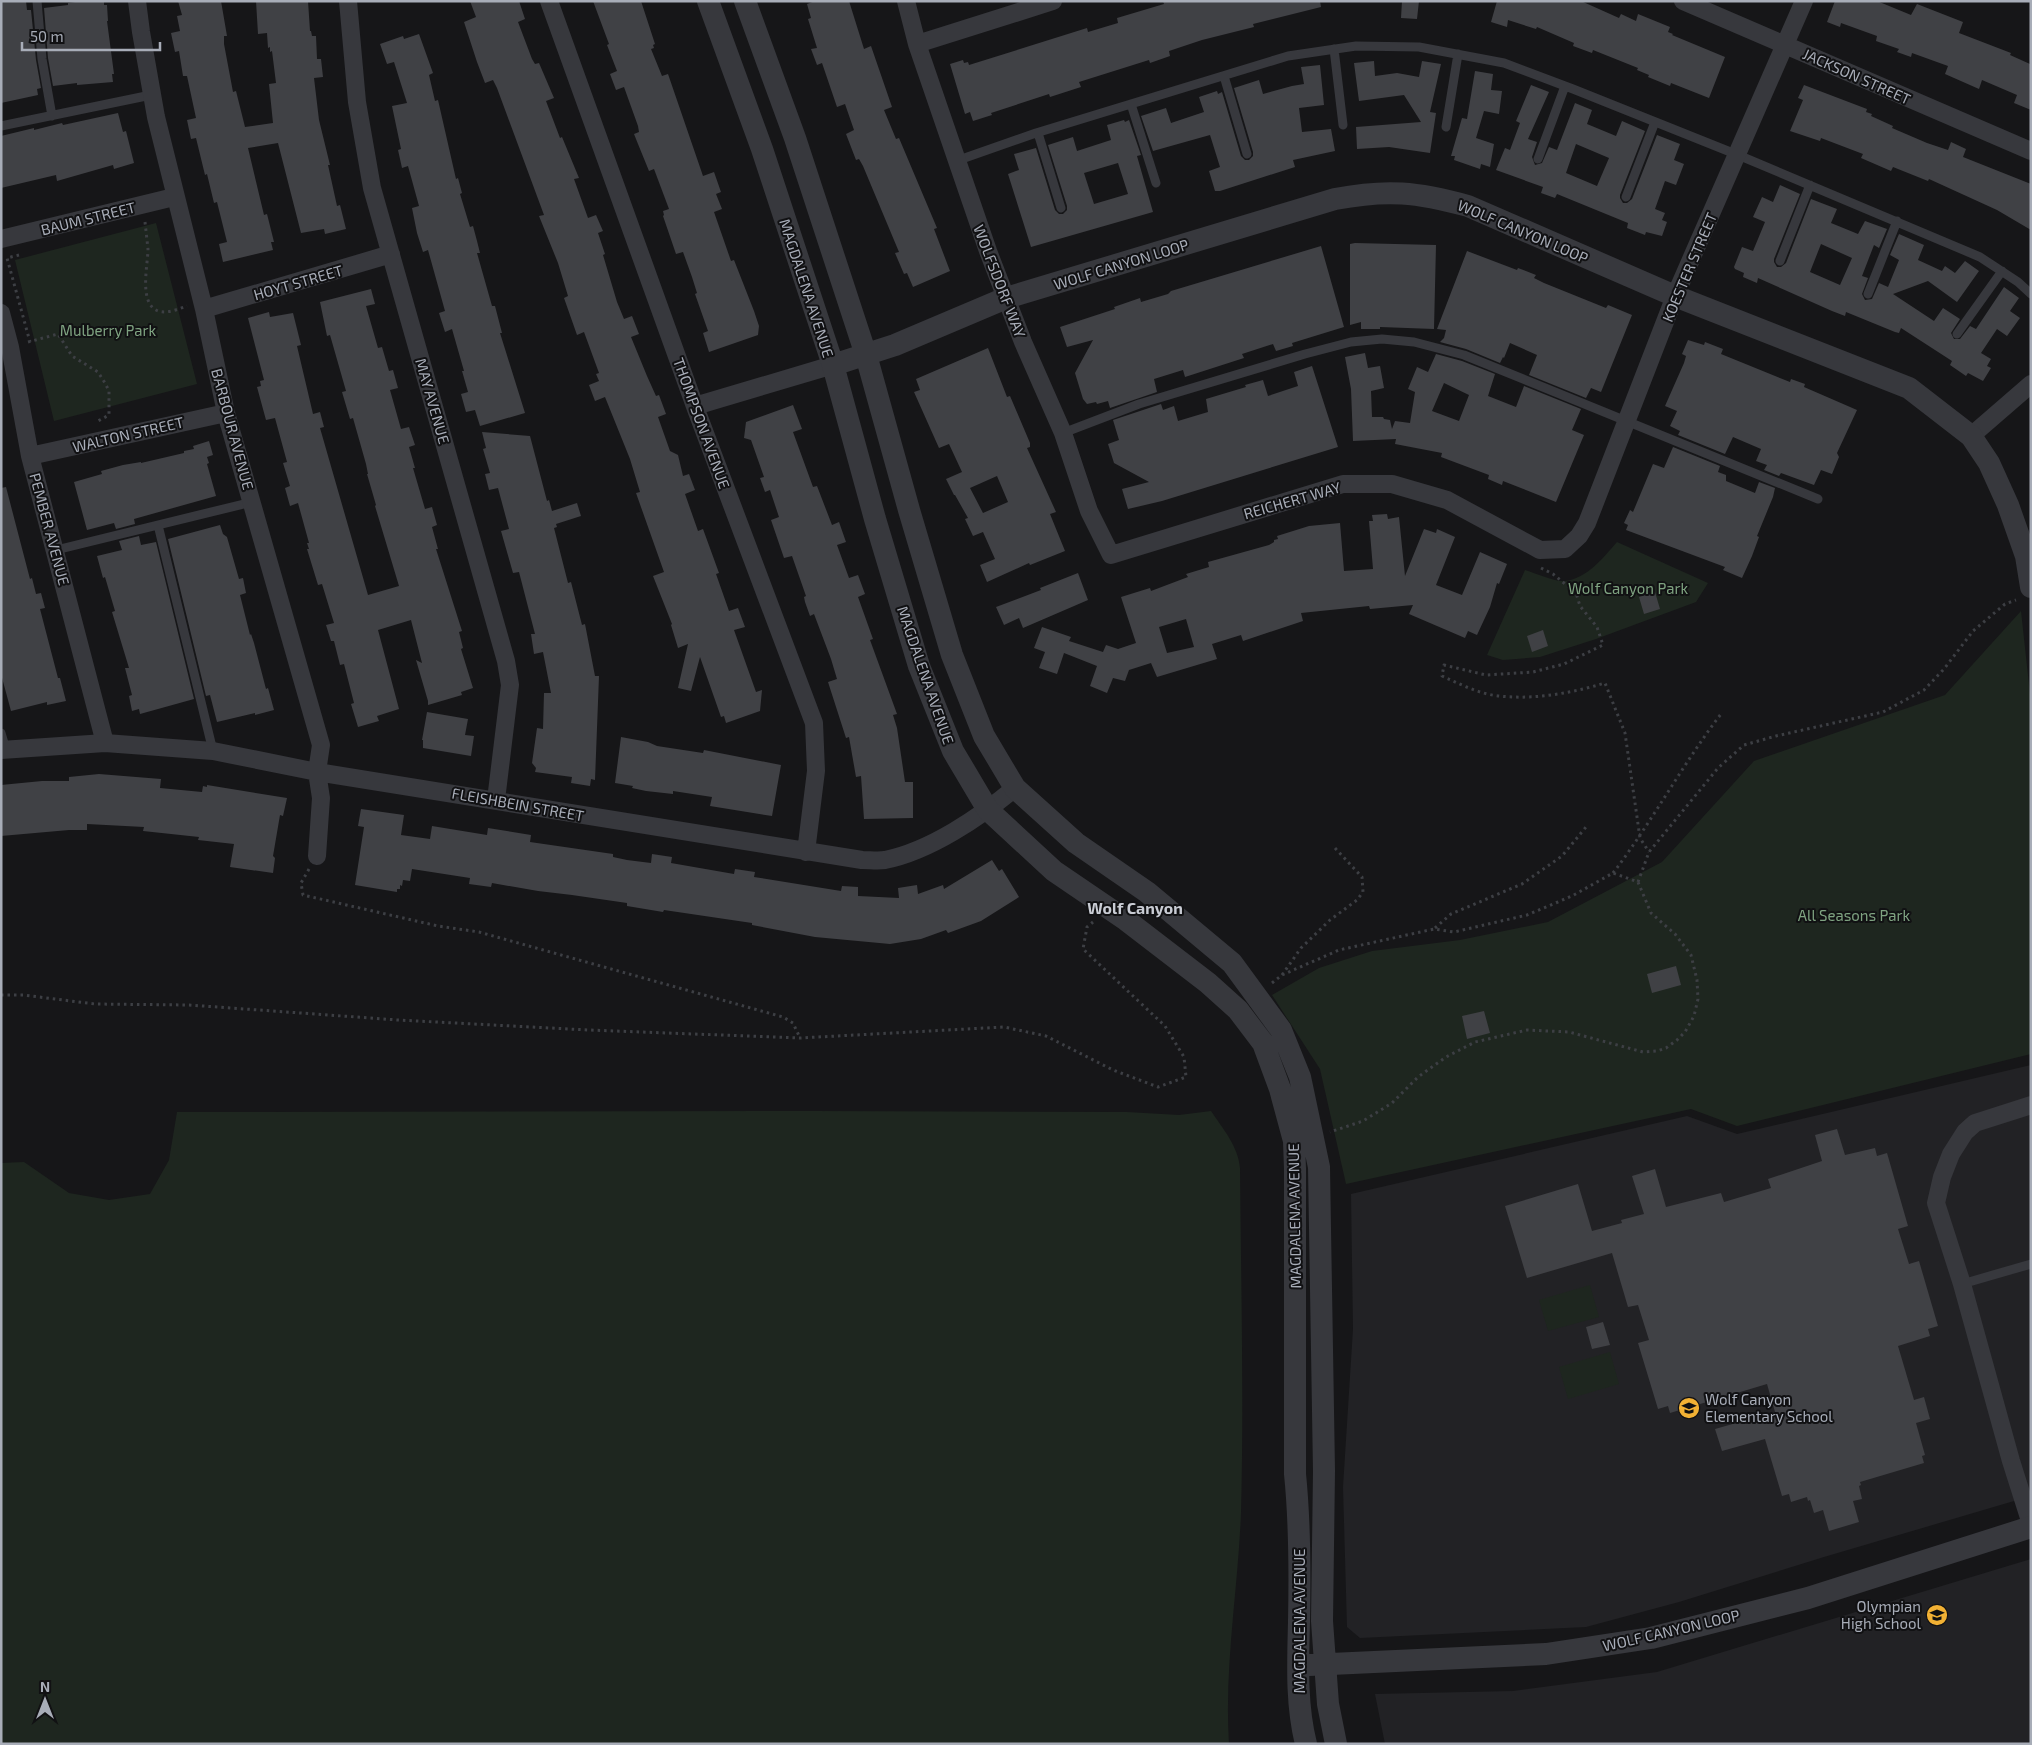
<svg xmlns="http://www.w3.org/2000/svg" width="2032" height="1745" viewBox="0 0 2032 1745" font-family="'Exo 2',sans-serif">
<rect width="100%" height="100%" fill="#161618"/>
<!-- built -->
<path fill="#222225" d="M2031,1065V1496L1824,1557L1679,1602L1586,1627L1360,1638L1347,1627L1343,1487L1353,1329L1351,1194L1687,1116L1737,1134Z
M2031,1559V1744H1385L1375,1694L1513,1691L1657,1672Z"/>
<!-- green -->
<path fill="#1e261f" d="M156,223L197,384L54,421L15,260Z
M1617,542L1708,583L1696,602L1596,639L1540,657L1503,660L1487,655L1525,570C1535,573 1555,582 1564,581C1587,579 1603,558 1617,542Z
M2021,611L2031,703V1054L1737,1126L1691,1109L1346,1184L1320,1069L1272,995L1319,968L1372,951L1460,940L1548,922L1662,862L1754,761L1945,695Z
M812,1111L1127,1112L1179,1115L1211,1111C1223,1129 1238,1146 1240,1168C1241,1283 1244,1398 1241,1513C1238,1590 1224,1667 1229,1744H1V1163L24,1162L69,1193L109,1200L150,1194L169,1160L177,1112Z
M1590,1285L1599,1317L1548,1331L1539,1300Z
M1610,1352L1619,1384L1568,1399L1559,1367Z"/>
<!-- building -->
<path fill="#404145" fill-rule="evenodd" d="M1,1H26L27,10H31L36,60L41,88L37,89L38,95L1,103Z
M82,1H104V5H107L108,21H107L114,74H112L113,82L77,85V83L53,86L48,58L44,8L68,5V3Z
M178,1H221L227,36H224V44L233,92L236,91L245,127L273,123L269,84L276,83L272,51L270,52V47L268,48L267,33L258,34L256,1H308L310,31H311L312,36H316L317,59H321L323,77L314,78L319,120L330,165H328L337,206L340,205L346,229L325,234L324,229L301,233L278,143L248,148L264,215L267,214L274,242H271L273,250L223,262L219,244L227,242L217,202L214,203L207,174L205,175L196,138L191,139L187,120L196,118L187,76H183L179,51L175,52L171,33L180,31L177,16L182,15Z
M470,1H519L525,19L518,22L532,59L535,64L539,63L554,98L546,101L560,138L562,137L579,178L574,179L588,218L596,215L603,231L598,233L605,254L603,255L617,302L624,319L632,316L639,334L631,337L647,376L656,396L659,395L666,414L658,417L670,451L678,455L683,476L689,474L695,490L685,494L698,531L703,529L719,573L716,574L729,611L738,608L745,627L734,630L756,692L762,690L760,711L726,723L724,716L721,717L700,657L691,691L678,688L688,644L678,648L671,625L672,624L653,576L664,572L636,493L640,492L630,459L605,397L595,401L589,385L599,381L596,374L599,373L584,332L577,335L564,298L568,296L558,263L539,216L544,215L497,88L493,80L485,83L477,62L464,22L476,17Z
M593,1H641L655,44L653,45L654,48L651,49L662,76L668,74L703,176L714,172L721,192L716,194L722,209L714,212L731,261L734,260L754,311L759,326L758,335L709,352L703,333L708,331L695,294L697,293L692,277L683,252L676,254L663,216L664,215L663,211L669,209L654,169L649,171L638,144L634,134L639,132L638,126L624,87L616,90L610,74L617,71L607,45L609,44Z
M815,1H849L864,49L871,46L892,107L884,110L896,139L899,138L937,228L934,229L950,271L913,287L907,273L904,274L895,253L899,252L886,221L863,166L859,159L856,160L846,134L854,130L845,104L837,107L822,63L817,65L811,49L817,48L808,19L811,18L807,4Z
M1163,1H1320L1321,7L1253,24L1254,27L1202,40L1169,51L1170,56L1150,63L1149,60L1079,82L1081,87L1050,97L1049,94L991,113L992,115L973,121L970,112L965,114L950,64L963,60L964,63L968,62L969,65L1087,28L1088,32L1118,23L1117,18L1164,4Z
M1402,1H1419L1417,19L1401,18Z
M1497,1H1581L1619,18L1621,14L1636,21L1638,14L1670,27L1668,32L1673,34L1672,35L1725,57L1709,98L1671,83L1670,86L1648,77L1649,75L1637,70L1638,68L1593,50L1592,53L1573,46L1574,43L1537,27L1536,29L1508,20L1507,27L1491,22Z
M1835,1H1877L1911,15L1917,4L1963,22L1959,33L2011,53L2010,55L2030,64L2031,63V110L2014,103L2017,95L1982,80L1979,89L1945,74L1948,66L1912,53L1911,57L1897,52L1899,49L1876,41L1877,36L1841,23L1840,27L1827,22Z
M419,34L433,73L429,75L435,101L438,100L456,179L458,178L462,193L460,194L470,227L473,226L477,241L480,253H477L492,306H495L502,333H500L525,413L480,426L475,410L466,412L461,394L468,392L462,371H464L452,329L445,332L439,313L445,311L428,250L423,252L417,233L412,208L419,206L408,166L402,168L398,150L401,149L392,106L407,103L394,62L387,64L380,44L403,36L404,39Z
M1374,61L1375,76L1397,73L1419,77L1422,61L1441,64L1430,112L1436,113L1430,153L1389,147L1357,149L1356,127L1421,122L1404,95L1359,101L1354,63Z
M1320,65L1324,105L1299,108L1302,132L1331,129L1335,151L1293,160L1295,167L1220,191H1215L1209,171L1220,167L1210,135L1153,151L1141,116L1166,108L1171,123L1204,112L1199,97L1217,91L1218,94L1222,92L1241,156L1245,160H1249L1253,156V152L1234,88L1259,80L1263,94L1292,86L1304,84L1301,67Z
M1475,71L1493,74L1491,90L1502,91L1499,114L1484,111L1476,138L1494,144L1490,167L1481,164L1480,169L1454,160L1455,156H1451L1462,118L1467,119Z
M1531,85L1549,92L1528,139L1537,142L1532,157L1535,165L1542,163L1549,147L1557,150L1575,103L1592,110L1587,124L1616,136L1622,121L1645,131L1620,195V198L1623,203H1627L1632,199L1657,135L1680,144L1674,160L1684,164L1676,185L1665,181L1655,209L1665,213L1662,220L1667,222L1662,236L1646,232L1645,235L1627,228L1628,223L1557,194L1555,198L1541,193L1543,187L1496,170L1505,148L1510,150L1520,123L1516,121ZM1576,144L1609,158L1597,186L1566,173Z
M1804,85L1867,109L1866,112L1872,114L1871,116L1893,126L1892,128L1927,143L1948,150L1951,142L1966,149L1963,157L2031,184V230L1997,210L1929,179L1928,181L1893,167L1891,171L1861,158L1863,154L1821,138L1820,141L1790,131L1803,100L1798,98Z
M118,113L123,132L126,131L134,163L114,169L113,165L57,181L56,175L1,188V136L34,128V130L62,123L63,125Z
M1124,120L1125,122L1129,120L1141,155L1137,156L1153,212L1031,247L1008,174L1019,170L1014,154L1036,148L1055,210L1059,214H1063L1067,210V206L1048,145L1073,137L1077,151L1111,140L1107,125ZM1118,163L1128,194L1094,204L1084,173Z
M1780,185L1800,194L1774,259V262L1777,267H1781L1786,263L1811,199L1837,209L1831,223L1858,234L1865,221L1887,229L1879,248L1874,245L1862,276L1868,278L1862,294L1865,300L1872,299L1879,283L1888,287L1899,260L1890,255L1899,234L1924,245L1918,260L1942,271L1945,266L1955,273L1965,261L1979,271L1957,302L1928,281L1893,294L1934,321L1943,308L1960,319L1951,333L1954,339H1960L1970,326L1976,329L2004,287L2019,298L2010,311L2020,318L2007,336L1997,329L1981,353L1991,359L1987,366L1991,368L1983,381L1968,373L1966,376L1950,365L1952,361L1901,328L1899,333L1895,332L1846,312L1845,316L1832,311L1758,278L1757,283L1743,277L1744,273L1735,269L1734,267L1742,247L1753,251L1765,222L1753,217L1762,197L1773,202ZM1821,244L1852,258L1840,285L1810,272Z
M1355,243L1436,245L1434,329L1380,327V329H1361V322L1350,325V244Z
M1321,246L1344,327L1292,343L1293,346L1276,351L1273,344L1242,354L1244,358L1185,377L1183,370L1154,379L1157,392L1110,408L1108,401L1097,404L1096,402L1087,404L1083,399L1075,373L1093,340L1067,347L1060,327L1115,309L1114,307L1140,298L1141,302L1168,294L1171,291Z
M1467,251L1517,270L1518,268L1536,275L1534,278L1544,283L1606,308L1608,305L1632,315L1601,392L1591,388L1586,398L1529,375L1537,355L1510,343L1504,358L1503,357L1500,363L1466,349L1440,342L1444,338L1446,330L1437,329Z
M371,289L375,304L366,306L378,348L382,347L389,371L393,370L398,388L390,390L401,429L409,427L415,445L409,447L415,468H413L425,509L432,507L437,525L432,527L438,549H436L462,631L459,632L463,648L461,649L473,688L461,692L462,695L428,705V701L416,660L422,663L411,620L378,630L399,709L377,716L379,721L358,727L351,704L354,703L344,664L340,665L334,641H331L326,625L334,623L322,584L318,585L307,549H309L307,543H309L298,503L290,506L285,488L290,486L283,463L287,462L275,418L266,420L257,387L261,386L260,381L264,380L248,318L269,312L270,317L293,313L301,345L297,346L313,414L320,412L324,427L320,428L368,595L399,586L375,506L376,505L367,474H368L366,464L353,418L350,419L342,392L346,391L330,335L327,336L320,302Z
M1688,340L1704,345L1705,342L1723,349L1721,354L1790,382L1791,379L1805,384L1804,387L1857,410L1837,453L1839,457L1832,474L1821,470L1814,485L1781,473L1779,476L1764,470L1767,465L1756,461L1761,449L1733,437L1725,454L1678,435L1680,431L1670,426L1677,411L1665,406L1684,363L1686,356L1682,354Z
M988,348L1007,397L1010,396L1030,443V447L1027,448L1056,512L1050,514L1065,551L1030,565L1029,563L987,582L980,565L995,559L983,532L973,536L965,519L968,518L955,495H954L946,479L962,472L949,444L939,448L914,392L920,390L916,379ZM997,476L1008,502L983,513L970,488Z
M1365,353L1368,368L1380,366L1384,388L1371,391L1372,417H1383L1384,419L1390,420L1392,429L1395,421L1410,423L1415,392L1408,389L1417,367L1428,372L1436,354L1462,361L1495,374L1488,396L1516,407L1524,386L1581,409L1572,430L1584,435L1556,502L1503,481L1502,485L1488,479L1489,475L1441,457L1442,453L1395,444L1396,439L1353,441L1351,389L1345,357ZM1444,383L1469,395L1459,421L1432,411Z
M1312,366L1338,447L1162,501L1128,509L1122,489L1149,482L1114,463L1108,444L1119,440L1113,420L1161,404L1163,410L1174,406L1178,421L1208,412L1206,399L1246,387L1245,385L1263,380L1268,396L1298,386L1294,372Z
M793,405L802,429L793,432L813,487L817,486L832,525L839,522L846,542L837,545L849,578L858,575L865,594L858,597L873,639L870,640L897,714L893,715L897,728L905,782H913V818L864,819L861,776L856,777L849,737L846,738L828,682L837,679L831,659L814,614L810,616L805,602L804,597L806,596L792,556L784,558L771,520L779,517L770,490L765,492L760,478L764,477L751,440L744,438L746,422Z
M482,432L530,436L547,501L549,500L552,511L577,503L581,516L556,524L557,527L554,528L568,583L571,582L582,625L585,624L595,676H599L595,780L591,779L590,786L571,783L572,777L535,772L536,768L532,763L537,728L543,729L544,693H551L543,652L534,654L531,634H535L519,572L513,573L501,531L509,529L498,488L489,490L485,474L490,473L483,449L486,448Z
M209,441L213,455L207,457L209,463L207,464L216,496L134,519L135,524L116,529L114,523L87,530L74,482L102,474L101,471L123,465L141,462V463L184,453V451L194,449L193,446Z
M1673,447L1720,466L1718,472L1726,475V481L1755,493L1759,482L1775,488L1773,497L1757,536L1759,537L1752,556L1742,578L1723,570L1725,567L1626,530L1628,525L1624,523L1630,510L1633,512L1653,464L1664,468Z
M6,487L30,579L32,578L36,594L41,593L45,608L40,609L58,678H60L66,701L47,705V702L11,711L1,674V488Z
M1387,514L1388,519L1399,517L1405,576L1424,529L1436,533L1437,529L1455,537L1436,585L1462,595L1480,552L1507,564L1499,584L1497,583L1490,607L1477,635L1468,631L1465,638L1409,614L1413,605L1370,609L1369,606L1301,613L1303,621L1243,641L1241,635L1212,644L1217,659L1157,677L1151,663L1129,670L1125,681L1113,678L1107,693L1090,686L1097,666L1064,653L1057,674L1039,668L1045,652L1034,648L1042,627L1071,637L1069,641L1103,652L1106,645L1118,649L1136,643L1121,597L1150,588L1151,591L1188,577L1186,574L1209,567L1208,562L1269,545L1274,542V540L1278,539L1277,536L1309,526L1340,523L1344,571L1373,569L1369,521H1373L1372,515ZM1186,619L1194,647L1167,653L1159,627Z
M220,525L223,534L227,537L239,579L243,578L246,593L240,595L250,635L251,634L254,643L266,689L268,688L274,710L255,715V713L217,722L210,695L206,696L168,539Z
M139,536L141,545L156,542L194,699L140,714L139,709L132,711L129,696L132,695L125,668H129L112,612L115,611L105,577L103,578L97,556L122,550L119,541Z
M1078,573L1088,600L1023,628L1019,618L1004,625L996,607L1041,590L1040,588Z
M1655,592L1660,609L1644,614L1639,597Z
M1543,630L1548,646L1532,652L1527,636Z
M427,712L468,719L465,735L474,736L471,756L423,748V740H422Z
M621,737L648,742L657,746L703,753L704,750L781,765L772,816L710,806L712,797L673,791V794L646,791L632,788L633,786L615,783Z
M99,774L161,779L160,788L202,792L203,786L207,787V785L287,798L283,816L280,815L273,856L275,858L273,873L230,867L234,844L198,840L199,837L143,831L144,827L87,824V830H69L1,836V785L42,781H69V777Z
M361,809L404,815L401,835L430,839L432,826L487,835L488,828L531,835L530,842L613,854V857L627,860L651,863L652,854L672,857L671,863L734,874L735,869L755,872L754,877L841,891L842,886L858,887V896L899,898L898,888L917,885L918,894L943,885L944,889L992,860L999,871L1002,869L1019,897L981,921L948,933L946,930L921,939L890,944L815,937L752,925V923L664,910L663,912L627,906V903L572,895L538,891L492,883L491,887L469,884L470,878L412,869L410,881L403,880L402,886L400,885V889H397V892L355,885L364,827L358,826Z
M1676,966L1681,985L1652,993L1647,974Z
M1484,1011L1490,1033L1467,1039L1462,1016Z
M1837,1129L1845,1155L1875,1148L1877,1156L1887,1153L1908,1226L1898,1229L1909,1264L1919,1261L1938,1326L1928,1329L1930,1336L1898,1346L1914,1400L1924,1397L1930,1419L1916,1423L1925,1455L1922,1456L1924,1463L1860,1482L1861,1485L1859,1486L1862,1499L1853,1501L1859,1522L1829,1531L1823,1510L1814,1513L1810,1500L1808,1501L1807,1497L1791,1502L1789,1494L1782,1496L1765,1439L1722,1451L1715,1429L1775,1412L1767,1384L1670,1413L1668,1406L1658,1409L1638,1343L1649,1340L1638,1305L1628,1307L1612,1253L1527,1278L1505,1206L1578,1184L1592,1231L1622,1223L1621,1220L1644,1214L1632,1176L1655,1169L1666,1207L1721,1193L1724,1202L1771,1188L1768,1179L1822,1161L1815,1135Z
M1603,1322L1610,1345L1592,1349L1586,1327Z"/>
<g fill="none" stroke-linecap="round" stroke-linejoin="round">
<!-- path -->
<path stroke="#3d3f44" stroke-width="3" stroke-dasharray="2.5 4" stroke-linecap="butt" d="M145,222C146,231 147,240 148,249C148,264 139,301 156,310C165,315 178,309 187,306
M19,255L7,258L30,342
M28,342L58,334L72,356L98,372L105,383L109,391V415L98,421
M1541,568L1553,574L1576,593L1580,606L1597,627L1603,645L1564,664L1533,672L1486,675L1444,665L1442,676C1460,684 1479,694 1499,696C1535,700 1571,693 1605,683L1625,733L1640,838L1649,852
M309,869L301,883L303,895L438,926L479,932L783,1017L793,1023L800,1038
M1613,873C1652,822 1682,765 1721,714
M1638,882L1649,852L1718,768L1744,745L1776,736L1883,712L1924,690L1944,669L1973,631L2005,604L2016,600
M1435,928L1451,914L1522,884L1562,856L1586,827
M1282,975L1301,948L1330,920L1357,900L1363,892L1362,877L1334,847
M1272,983L1282,975L1339,950L1434,929L1454,932L1527,915L1572,896L1613,873L1638,882L1651,913L1675,934L1691,955L1697,980L1698,999L1694,1016L1685,1032L1677,1040L1666,1048L1657,1051L1643,1052L1569,1032L1527,1030L1475,1042L1446,1057L1418,1077L1392,1103L1363,1121L1330,1132
M1,995H23L95,1004L189,1005L398,1020L588,1030L800,1038L1004,1027L1046,1036L1113,1070L1158,1087L1186,1077L1184,1057L1165,1026L1083,949L1087,927L1093,922"/>
<!-- service -->
<path stroke="#37383d" stroke-width="9" d="M37,1L42,59L52,116
M1334,49L1343,125
M1224,76L1247,154
M1131,104L1156,183
M1,126L151,95
M1446,127L1458,54
M1038,133L1061,208
M1538,159L1565,86
M956,161L1036,133L1288,56L1356,46L1419,47L1504,63L1573,89L1738,155L1980,257L2018,282L2031,294
M1626,197L1655,122
M1780,261L1810,185
M1868,294L1897,221
M1957,334L2002,271
M1063,433L1139,404L1305,354L1351,342L1382,339L1414,342L1464,355L1818,499
M158,525L213,751
M56,550L252,502
M1,733L6,750
M1962,1284L2031,1264"/>
<!-- minor -->
<path stroke="#37383d" stroke-width="18" d="M137,1L141,32L156,117L204,309L226,413L321,745L317,772L321,798L317,856
M348,1L357,102L372,188L506,661L510,685L496,800
M549,1L697,412L814,723L816,771L806,852
M906,1L917,44L988,251L1023,342L1063,433L1089,511L1111,555L1343,484H1392L1447,500L1540,550L1565,549L1579,536L1587,523L1675,296L1804,1
M1683,1L2031,151
M917,44L1053,1
M1,239L174,197
M204,309L391,254
M1,313L10,347L30,456L105,743
M695,406L833,365
M1971,436L2031,384
M30,456L226,413
M1,750L105,743L213,751L317,772L862,860C870,860 878,861 885,860C930,851 980,817 1015,788
M2031,1105L1975,1123L1965,1132L1951,1154L1942,1177L1936,1203L1962,1284L2011,1461L2031,1524"/>
<!-- tertiary -->
<path stroke="#37383d" stroke-width="22" d="M708,1L762,149L833,365L875,519L919,666L953,751L988,810L1054,871L1126,920L1208,983L1238,1010L1263,1043L1280,1089L1294,1141L1295,1169V1474C1300,1523 1300,1573 1299,1622C1298,1663 1296,1704 1306,1744
M745,1L795,138L866,355L909,510L952,655L984,736L1015,788L1076,843L1147,892L1232,963L1281,1030L1300,1077L1319,1167L1324,1471L1322,1621L1328,1704L1336,1744
M833,365L895,345L1006,298L1335,199C1387,189 1417,192 1468,206L1675,296L1909,388L1971,436L1989,463L2008,505L2026,556L2031,587
M1309,1665L1546,1654L1651,1638L1808,1598L2031,1527"/>
</g>
<!-- icons -->
<defs>
<g id="school-disc" transform="scale(1.125)"><circle r="9.5" fill="#f2b134" stroke="#111113"/><path d="M0-5L7-2L0 1L-7-2ZM-4 1L0 2.5L4 1V4Q0 6-4 4Z" fill="#111"/></g>
</defs>
<g fill-rule="evenodd">
<use href="#school-disc" x="1689" y="1408"/>
<use href="#school-disc" x="1937" y="1615"/>
</g>
<g text-anchor="middle" dominant-baseline="central" stroke-width="4" stroke-linejoin="round" paint-order="stroke">
<!-- street labels -->
<g font-size="15" fill="#a8adb8" stroke="#111113">
<text transform="translate(1857 76) rotate(24)">JACKSON STREET</text>
<text transform="translate(88 218) rotate(-14)">BAUM STREET</text>
<text transform="translate(1523 231) rotate(23)">WOLF CANYON LOOP</text>
<text transform="translate(1121 264) rotate(-17)">WOLF CANYON LOOP</text>
<text transform="translate(1689 267) rotate(-67)">KOESTER STREET</text>
<text transform="translate(1000 281) rotate(69)">WOLFSDORF WAY</text>
<text transform="translate(298 282) rotate(-16)">HOYT STREET</text>
<text transform="translate(807 288) rotate(72)">MAGDALENA AVENUE</text>
<text transform="translate(433 401) rotate(74)">MAY AVENUE</text>
<text transform="translate(702 423) rotate(70)">THOMPSON AVENUE</text>
<text transform="translate(233 429) rotate(75)">BARBOUR AVENUE</text>
<text transform="translate(128 434) rotate(-13)">WALTON STREET</text>
<text transform="translate(1292 500) rotate(-16)">REICHERT WAY</text>
<text transform="translate(50 529) rotate(75)">PEMBER AVENUE</text>
<text transform="translate(926 675) rotate(71)">MAGDALENA AVENUE</text>
<text transform="translate(518 804) rotate(10)">FLEISHBEIN STREET</text>
<text transform="translate(1294 1216) rotate(-91)">MAGDALENA AVENUE</text>
<text transform="translate(1299 1621) rotate(-90)">MAGDALENA AVENUE</text>
<text transform="translate(1671 1630) rotate(-13)">WOLF CANYON LOOP</text>
</g>
<!-- park labels -->
<g font-size="15" fill="#7fa381" stroke="#111113">
<text x="108" y="330">Mulberry Park</text>
<text x="1628" y="588">Wolf Canyon Park</text>
<text x="1854" y="915">All Seasons Park</text>
</g>
<!-- poi labels -->
<g font-size="15" fill="#a8adb8" stroke="#111113" text-anchor="start">
<text x="1705" y="1399">Wolf Canyon<tspan x="1705" dy="17">Elementary School</tspan></text>
<text x="1921" y="1606" text-anchor="end">Olympian<tspan x="1921" dy="17">High School</tspan></text>
</g>
<!-- neighbourhood labels -->
<g font-size="16" font-weight="bold" fill="#c9ccd4" stroke="#111113">
<text x="1135" y="907">Wolf Canyon</text>
</g>
</g>
<!-- border -->
<rect width="2032" height="1745" fill="none" stroke="#a8adb8" stroke-width="5"/>
<!-- north arrow -->
<g transform="translate(45 1700)" stroke="#111113" stroke-width="4" paint-order="stroke">
<path d="M0-4L9 19L0 12L-9 19Z" fill="#a8adb8"/>
<text y="-8" font-size="14" font-weight="bold" text-anchor="middle" fill="#a8adb8">N</text>
</g>
<!-- scale -->
<path d="M22 42v8h138v-8" fill="none" stroke="#a8adb8" stroke-width="2.5"/>
<text x="30" y="42" font-size="15" fill="#a8adb8" stroke="#111113" stroke-width="4" paint-order="stroke">50 m</text>
</svg>
